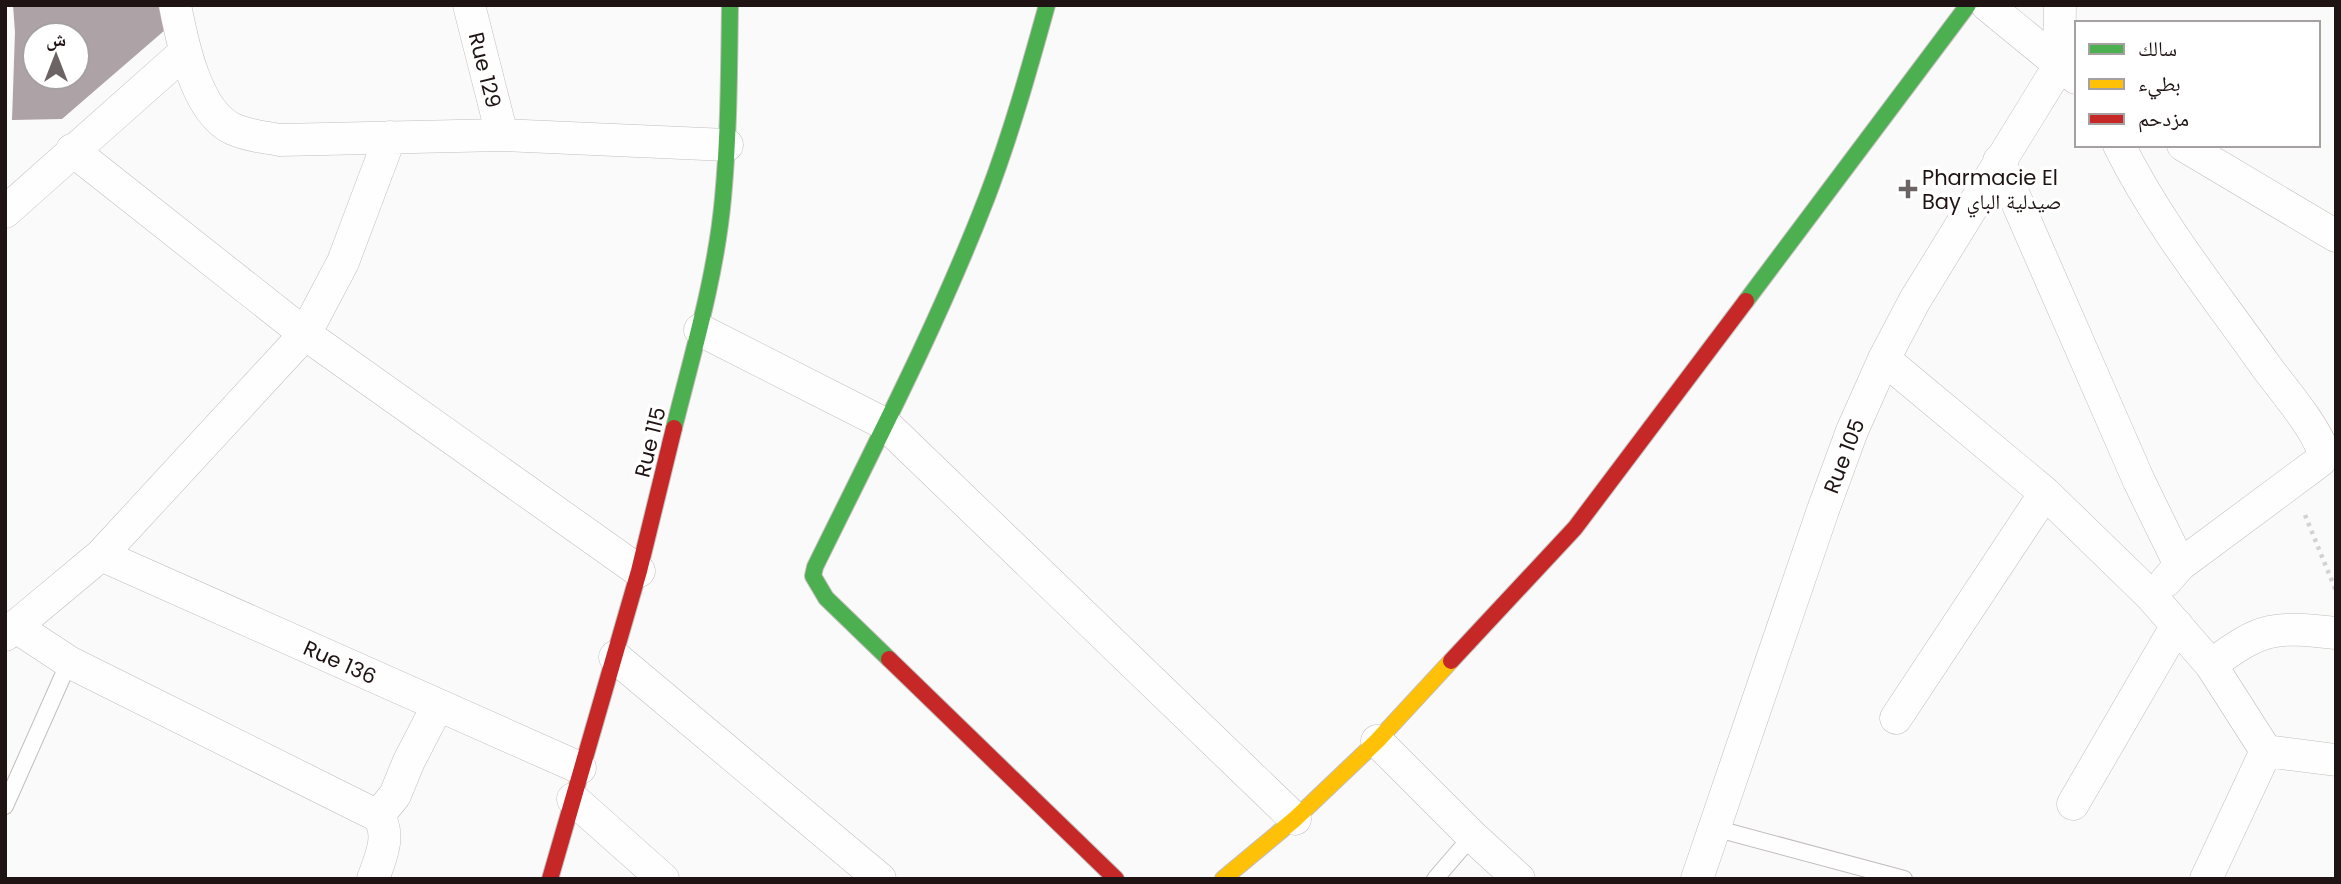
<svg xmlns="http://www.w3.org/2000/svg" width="2341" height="884" viewBox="0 0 2341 884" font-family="Poppins,'Noto Naskh Arabic',sans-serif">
<rect width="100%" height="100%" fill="#fafafa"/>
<!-- building -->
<path fill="#ada2a5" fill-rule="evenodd" d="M13,5H160L165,30L62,119L12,120L15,32ZM35,35H77V77H35Z"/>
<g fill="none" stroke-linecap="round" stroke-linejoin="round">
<!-- lane casing -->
<g stroke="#c3bdbd" stroke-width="18">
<path id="lane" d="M5,806L69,662
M1714,828L1904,879
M1435,879L1472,836"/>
</g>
<!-- street casing -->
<g stroke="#c3bdbd" stroke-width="33">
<path id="street" d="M175,5C182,41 196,112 233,129C248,136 264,137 280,140L502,135L727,145
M469,5L502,135
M1987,5L2076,78
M2059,66L2060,5
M2119,145C2158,224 2215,294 2265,365C2284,391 2311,421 2323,450L2320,461L2180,565
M2183,145L2336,236
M72,150L305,334L639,571
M1999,161L2139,481L2180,565L2166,581
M5,212L185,52
M700,330L885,424L1295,819
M1884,359L2045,493L2151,596L2211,665L2266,751
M101,555L580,768
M16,627L69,662L378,816C392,835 380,859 373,879
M5,635L101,555L305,334L343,262L390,137
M615,657L880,879
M2211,665C2262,627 2273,626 2336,633
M1896,718L2045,493
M1377,741L1472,836L1519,879
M2266,751L2336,760
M573,799L663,879
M2073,804L2177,625
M378,816L395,795L409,761L438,705
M1697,879L1823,510L1852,431L1884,359L1915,300L2059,66
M2206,879L2266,751"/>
</g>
<!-- fast casing -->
<g stroke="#c3bdbd" stroke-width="18">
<path id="fast" d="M1746,301L1968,5
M674,428C693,352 716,276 723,198C729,134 729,69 730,5
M889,659L826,598L813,576L815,567C875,445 938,324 987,197C1011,134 1029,70 1047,5"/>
</g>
<!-- slow casing -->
<g stroke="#c3bdbd" stroke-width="18">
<path id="slow" d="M1223,879L1295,819L1377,741L1451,661"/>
</g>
<!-- jam casing -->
<g stroke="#c3bdbd" stroke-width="18">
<path id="jam" d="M889,659L1116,879
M1451,661L1575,528L1746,301
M550,879L639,571L674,428"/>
</g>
<!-- path -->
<path stroke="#d3d2d2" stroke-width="4.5" stroke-dasharray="3.5 5" stroke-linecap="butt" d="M2305,515L2336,591"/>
<!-- lane -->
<use href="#lane" stroke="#fefefe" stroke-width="16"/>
<!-- street -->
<use href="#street" stroke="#fefefe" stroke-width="32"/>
<!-- fast -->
<use href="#fast" stroke="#4caf50" stroke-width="16"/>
<!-- slow -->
<use href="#slow" stroke="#ffc107" stroke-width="16"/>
<!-- jam -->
<use href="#jam" stroke="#c62828" stroke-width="16"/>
</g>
<!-- markers -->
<path fill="#6c6464" stroke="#fff" stroke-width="2.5" d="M1904.5 178.5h7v7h7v7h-7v7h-7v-7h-7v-7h7z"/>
<g text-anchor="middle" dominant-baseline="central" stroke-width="7" stroke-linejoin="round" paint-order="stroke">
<!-- street labels -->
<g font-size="21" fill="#1f1313" stroke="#fff">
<text transform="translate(485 70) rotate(76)">Rue 129</text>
<text transform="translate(650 442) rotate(-76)">Rue 115</text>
<text transform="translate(1844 456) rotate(-69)">Rue 105</text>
<text transform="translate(340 662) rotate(24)">Rue 136</text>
</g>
<!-- poi labels -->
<g font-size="21" fill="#1f1313" stroke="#fff" text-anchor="start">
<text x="1922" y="177">Pharmacie El<tspan x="1922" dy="24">Bay صيدلية الباي</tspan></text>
</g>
</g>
<!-- border -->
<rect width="2341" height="884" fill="none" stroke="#1f1313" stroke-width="14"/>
<!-- legend -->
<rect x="2075" y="21" width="245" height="126" fill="#ffffff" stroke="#a5a1a1" stroke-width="2"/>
<rect x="2089" y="44" width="35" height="10" fill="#4caf50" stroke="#a5a1a1" stroke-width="2"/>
<text x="2138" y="56" font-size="21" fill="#1f1313">سالك</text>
<rect x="2089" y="79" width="35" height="10" fill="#ffc107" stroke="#a5a1a1" stroke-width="2"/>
<text x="2138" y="91" font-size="21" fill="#1f1313">بطيء</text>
<rect x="2089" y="114" width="35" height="10" fill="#c62828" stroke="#a5a1a1" stroke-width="2"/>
<text x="2138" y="126" font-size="21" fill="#1f1313">مزدحم</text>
<!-- north arrow -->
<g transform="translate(56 56)"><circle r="33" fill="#ffffff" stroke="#a5a1a1" stroke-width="2"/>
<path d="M0-5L12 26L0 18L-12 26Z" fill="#6c6464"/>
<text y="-10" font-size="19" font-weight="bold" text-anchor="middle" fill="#1f1313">ش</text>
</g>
</svg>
